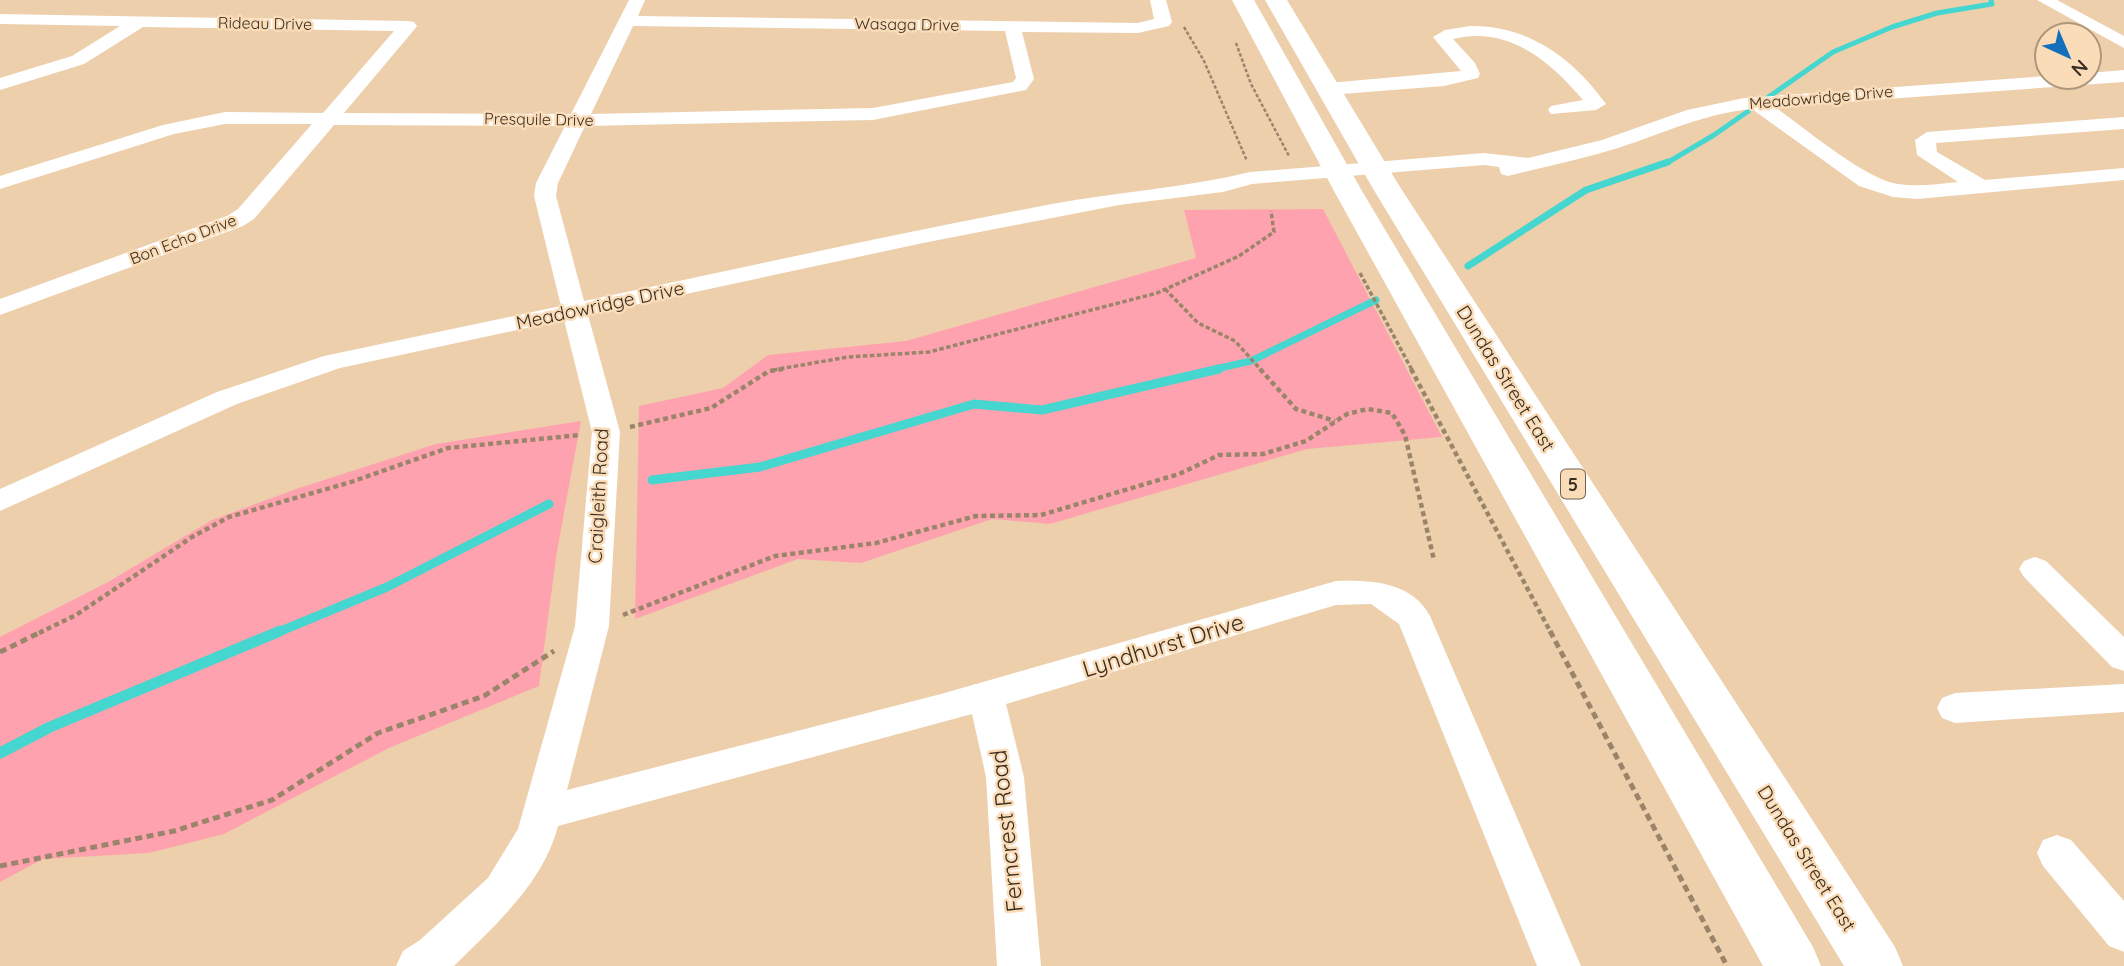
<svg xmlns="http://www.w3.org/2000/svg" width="2124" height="966" viewBox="0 0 2124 966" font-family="Quicksand,sans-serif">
<rect width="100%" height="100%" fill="#edcfac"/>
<!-- green -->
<path fill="#ffa2af" d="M1323,209L1442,437L1307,449L1050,524L992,519L861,563L798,559L635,619L639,406L723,388L768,355L906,341L1196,258L1184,210Z
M581,421L557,551L539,686L389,748L224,834L149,853L43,859L0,882V637L108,582L212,520L299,488L436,444Z"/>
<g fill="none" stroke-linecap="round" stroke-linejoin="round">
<!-- stream-far3 -->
<path stroke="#45d6cf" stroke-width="5" d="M1665,164L1714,135L1833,52L1892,27L1937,13L1992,4L1991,0"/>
<!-- stream-far2 -->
<path stroke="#45d6cf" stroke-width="7" d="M1468,266L1586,190L1668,162
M1211,370L1251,361L1376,300"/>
<!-- stream-far1 -->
<path stroke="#45d6cf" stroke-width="9" d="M652,480L760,467L974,404L1042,410L1219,369
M276,633L387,587L549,504"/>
<!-- stream -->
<path stroke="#45d6cf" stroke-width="11" d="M0,753L50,727L280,631"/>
<!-- path-far3 -->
<path stroke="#9a856b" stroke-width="2.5" stroke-dasharray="3.5 2" stroke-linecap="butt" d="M1184,27L1204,61L1247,161
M1236,43L1251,84L1289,156"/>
<!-- path-far2 -->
<path stroke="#9a856b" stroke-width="3.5" stroke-dasharray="4.5 2.5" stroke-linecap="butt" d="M1360,273L1412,370
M1165,289L1198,323L1235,341L1261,370
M773,370L848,357L929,352L1157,293L1239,256L1274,232L1271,211"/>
<!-- path-far1 -->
<path stroke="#9a856b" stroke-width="4.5" stroke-dasharray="5 3.5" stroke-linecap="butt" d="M1260,369L1296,409L1335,421
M1411,369L1551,633
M630,427L711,408L769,371L783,369
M623,615L775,556L876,543L976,516L1041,515L1179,474L1219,455L1263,454L1306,441L1347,414L1368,409L1392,413L1405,435L1434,560
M39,633L76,615L192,537L229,517L351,482L448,448L580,435"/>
<!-- path -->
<path stroke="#9a856b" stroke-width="5" stroke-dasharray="7 4.5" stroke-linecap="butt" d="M1550,631L1727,966
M0,652L43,631
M0,866L174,831L272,800L378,733L484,696L554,651"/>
<!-- minor -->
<path fill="#fff" fill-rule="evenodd" d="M629,0H645L638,16L1138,23L1154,19L1150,0H1166L1172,22L1169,26L1138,33L1022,32L1034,79L1026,90L873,120L585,126L558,183L556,196L584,301C740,268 895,234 1052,204C1117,192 1185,188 1250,172L1484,153L1528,158L1602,140L1687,110L1744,98L2047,76L2089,77V73L2124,70V82L1775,107C1805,128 1865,179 1898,184C1918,187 1938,184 1958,182L1917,155L1915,140L1927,132L2124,117V129L1936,143L1937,152L1985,180L2124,168V180L1917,199L1893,197L1859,186L1752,109C1705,113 1662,134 1618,148C1582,159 1544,167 1508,176L1501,174L1499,167L1484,165L1252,184L1223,192L1119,205L923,243L588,315L620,432L609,626L567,790L941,694L1336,581C1370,580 1411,581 1430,616L1581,966H1537L1399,624L1371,604L1336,605L1006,704L1024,777L1041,966H997L986,777L972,714L558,826C543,884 494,926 454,966H396L403,951L420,940L488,878L518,829L575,626L592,432L564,320L340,368L237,404L0,511V489L217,392L324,356L561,306L534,196L536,183L565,126L334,125L254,219L243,226L0,315V299L227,216L238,209L312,124H225L174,134L0,189V176L163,125L225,112L323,113L394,31L143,27L84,64L0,90V78L72,56L120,26L0,24V14L408,21L414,22L417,26L414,30L344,113L571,114ZM633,26L1005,31L1016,78L1013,82L873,108L591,114Z
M2037,0H2057L2124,36V48Z
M1470,26C1528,25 1573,58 1606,104L1596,110L1551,114L1548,110L1551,106L1583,100C1550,61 1508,25 1453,39L1475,63L1480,74L1478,78L1444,86L1329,95L1320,89L1329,83L1461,71L1433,37L1445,30Z
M2035,557L2046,561L2124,637V671L2112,667L2024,577L2019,569L2024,561Z
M2124,684V712L1955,723L1942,718L1937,708L1942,698L1955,693Z
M2057,835L2071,840L2124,901V952L2109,946L2043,866L2037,853L2043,840Z"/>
<!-- major -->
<path fill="#fff" fill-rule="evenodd" d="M1232,0H1254L1362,191L1813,947L1821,966H1763L1334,191Z
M1265,0H1287L1400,187L1895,947L1903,966H1844L1372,187Z"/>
</g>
<g text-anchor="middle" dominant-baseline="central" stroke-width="5" stroke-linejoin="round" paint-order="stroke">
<!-- far-street labels -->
<g font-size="16" fill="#382d1f" stroke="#fbdcb9">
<text transform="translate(265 23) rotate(1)">Rideau Drive</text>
<text transform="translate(907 24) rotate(1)">Wasaga Drive</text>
<text transform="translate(1821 97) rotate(-5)">Meadowridge Drive</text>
<text transform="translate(539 119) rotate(1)">Presquile Drive</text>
<text transform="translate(183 239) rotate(-21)">Bon Echo Drive</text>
</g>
<!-- shield labels -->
<rect fill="#fbdcb9" stroke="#72624d" stroke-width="2" x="1561" y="469.5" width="24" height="29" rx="5"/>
<g font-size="18" font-weight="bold" fill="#382d1f">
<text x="1573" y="484">5</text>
</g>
<!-- street labels -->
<g font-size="19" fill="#382d1f" stroke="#fbdcb9">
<text transform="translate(600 305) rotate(-12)">Meadowridge Drive</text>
<text transform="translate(1506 378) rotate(58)">Dundas Street East</text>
<text transform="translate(598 496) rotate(-87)">Craigleith Road</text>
<text transform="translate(1807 858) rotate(58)">Dundas Street East</text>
</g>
<!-- near-street labels -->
<g font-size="23" fill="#382d1f" stroke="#fbdcb9">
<text transform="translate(1163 645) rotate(-17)">Lyndhurst Drive</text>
<text transform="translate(1006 831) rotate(-96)">Ferncrest Road</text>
</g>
</g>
<!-- north arrow -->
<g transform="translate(2068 56) rotate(136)"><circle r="33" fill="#fbdcb9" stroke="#ad967b" stroke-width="2"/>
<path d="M0-5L12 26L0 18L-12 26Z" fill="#136ebb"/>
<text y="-10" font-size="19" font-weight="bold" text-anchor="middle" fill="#382d1f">N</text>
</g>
</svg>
